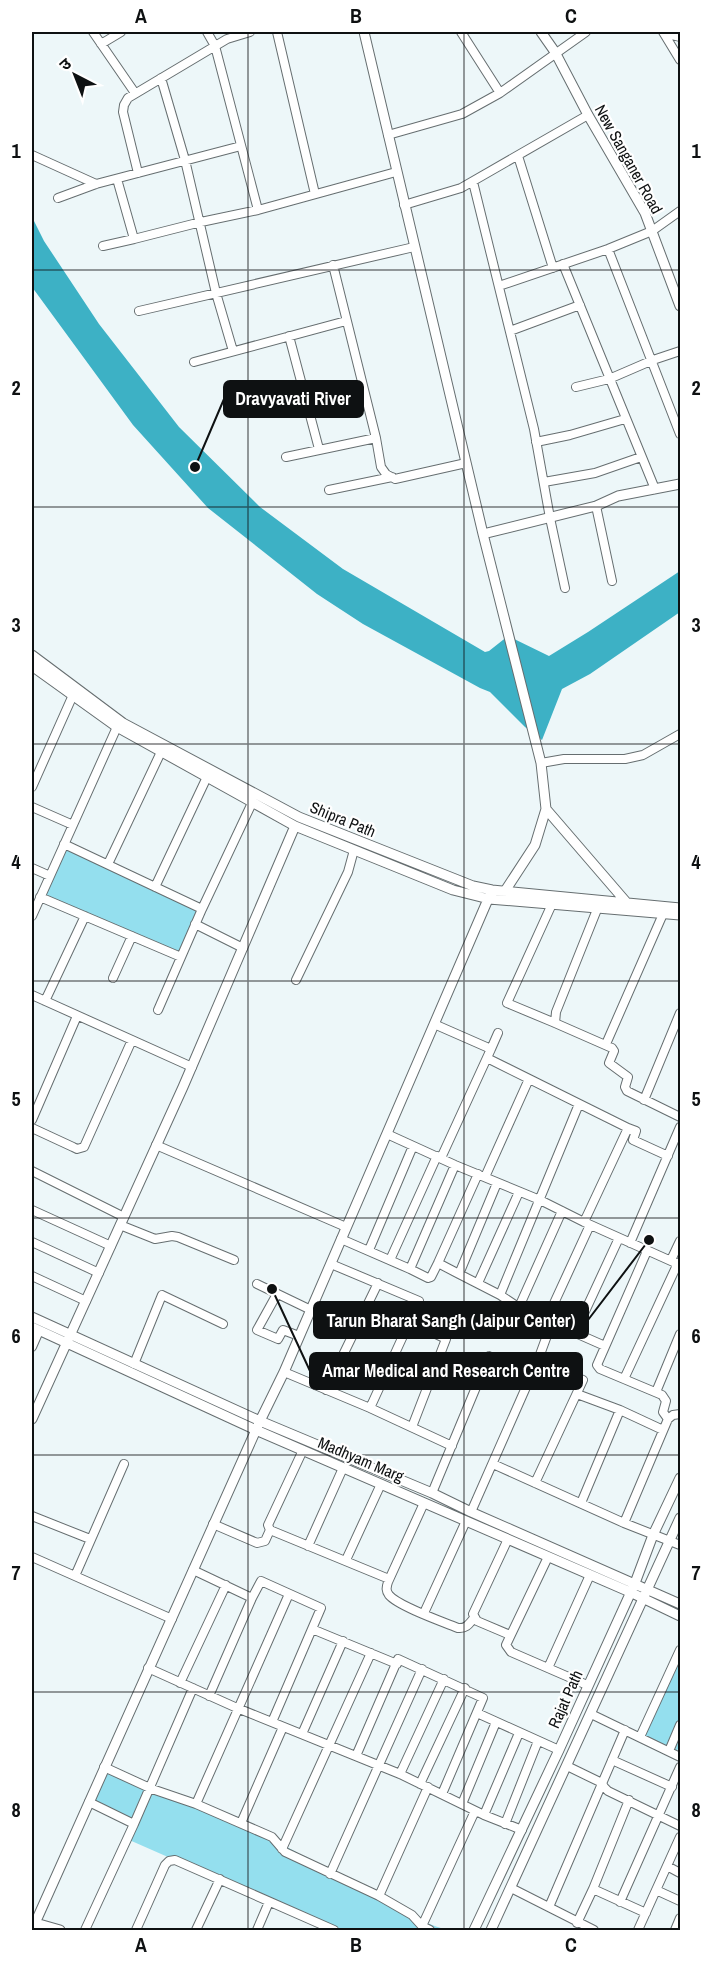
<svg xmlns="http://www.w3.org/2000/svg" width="712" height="1962" viewBox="0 0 712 1962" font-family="'Archivo Narrow','Noto Sans Devanagari',sans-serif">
<rect width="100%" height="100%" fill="#edf7f9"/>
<!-- green -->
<path fill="#94dfee" d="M64,844L202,909L181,957L40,897Z
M680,1651V1743L676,1754L642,1738Z
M104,1767C164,1792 227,1815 285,1846C338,1874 389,1912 447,1930H334L127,1839L134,1824L89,1802Z"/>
<!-- water -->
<path fill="#3db1c5" d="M32,217L44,241L99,324L179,427L260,507L343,569L485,652L489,651L508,636L549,656L588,632L680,571V612L590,674L562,689L542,740L525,727L490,692L480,688L363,624L317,594L208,508L133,425L32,287Z"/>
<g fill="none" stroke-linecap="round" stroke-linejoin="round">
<!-- minor casing -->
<g stroke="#666e70" stroke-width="10">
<path id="minor" d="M93,32L135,93
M207,32L215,46L258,210
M277,32L315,194
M461,32L500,93
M663,32L680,60
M664,33L680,37
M101,44L121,32
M161,78L185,160L216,293L233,351
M388,135L462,114L500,93L586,32
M32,155L96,184
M518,156L553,268
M138,173L123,112L124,105L128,98L227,39L250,32
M117,179L134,239L201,222L258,210L396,172
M473,182L534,429L550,518L565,588
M58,198L96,184L241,146
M404,205L461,188L588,115
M103,246L134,239
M608,249L680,434
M563,264L655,489
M333,265L376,438L381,467L386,474L395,479L466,463
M499,286L608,249L652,231L680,211
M139,311L414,247
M510,331L580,305
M289,336L319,449
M194,362L346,321
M576,387L609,379L653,360L680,351
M233,408L304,393
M536,442L570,435L625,419
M286,457L376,438
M544,482L595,473L641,457
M329,490L392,477
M596,506L612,581
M541,763L564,759H625L643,755L680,734
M32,787L73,695
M32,807L73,825
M64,844L202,909
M108,864L161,752
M32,868L50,876
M155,887L207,777
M40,897L181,957
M552,904L507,1003L555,1023
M598,907L556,1012L555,1023L612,1048L614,1051L609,1063L628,1077L625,1087L627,1091L680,1117
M32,916L117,727
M195,924L243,948
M113,978L132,936
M296,980L348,872L354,850
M32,995L192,1067
M45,1001L85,916
M158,1010L202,909L252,803
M434,1024L491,1049L441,1158
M606,1044L663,914
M491,1049L498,1033
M487,1058L628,1128L584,1222
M644,1100L680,1013
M32,1120L77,1016
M32,1128L73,1147L77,1149L84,1147L132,1040
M628,1128L636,1131L633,1140L668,1156
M387,1134L455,1165L540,1200L584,1222L680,1265
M156,1145L346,1227
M455,1165L410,1269L428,1278L431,1277L438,1263L478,1174
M32,1171L124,1217
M485,1177L529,1079
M497,1183L459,1274L500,1295L521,1309L605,1346
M32,1210L111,1246
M120,1225L155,1239L172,1236L178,1237L234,1260
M341,1239L410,1269
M32,1242L99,1273
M630,1243L680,1127
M369,1250L413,1146
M647,1251L597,1365L600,1369L662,1395L666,1401L663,1412L668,1419
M390,1260L437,1156
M671,1260L680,1241
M438,1263L459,1274
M331,1264L419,1301L370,1408
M32,1276L86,1301
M478,1283L519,1192
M257,1284L311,1310
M277,1294L257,1330L278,1339L283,1330L299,1336
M500,1295L579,1104
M519,1307L562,1211
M409,1321L446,1339L412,1427
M575,1333L619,1238
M32,1347L39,1331
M134,1364L162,1295L223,1324
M284,1372L370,1408L452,1446
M624,1379L678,1263
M326,1390L378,1283
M656,1392L680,1334
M577,1394L620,1410L663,1430
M303,1450L268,1525L270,1530L389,1579
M493,1464L624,1523L680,1545
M535,1483L583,1380L538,1360
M432,1493L489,1356
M424,1503L388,1582C386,1588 386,1591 389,1595C398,1606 443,1622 458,1628C466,1629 469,1624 474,1618
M581,1503L620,1410
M471,1512L538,1360L549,1330L548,1322L550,1312L590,1225
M32,1516L90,1539
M624,1523L668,1419L673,1415L680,1414
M213,1524L257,1543L265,1541L270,1530
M508,1539L473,1614L477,1621L510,1635
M308,1546L343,1468
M32,1557L172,1619
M548,1557L506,1645L511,1652L587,1685
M346,1560L381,1484
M193,1570L252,1598
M75,1576L124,1464
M289,1594L196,1804L272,1837L285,1852L379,1896L412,1915L422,1926L430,1930
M424,1613L466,1521
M312,1629L397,1664
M148,1668L237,1708L400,1774L484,1815L522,1830
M548,1668L590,1575
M180,1683L226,1585
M209,1696L252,1598L261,1581L321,1608L272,1722
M477,1713L559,1750
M591,1714L680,1757
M302,1734L343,1641
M640,1737L680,1650
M669,1751L680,1725
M356,1756L398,1659L483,1698L442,1794
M612,1760L672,1787
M567,1766L602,1783L604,1787L608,1791L680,1826
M104,1767L152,1789L196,1804
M400,1774L444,1679
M420,1784L465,1688
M89,1802L134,1824
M462,1804L496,1722
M484,1815L519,1733
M241,1823L283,1727
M505,1824L538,1741
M282,1849L371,1653
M667,1866L680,1873
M330,1874L422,1669
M511,1888L594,1930
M593,1889L646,1913
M656,1890L680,1901
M379,1896L428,1787
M620,1902L680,1767
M549,1907L625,1730
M577,1923L593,1889L629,1800
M422,1926L475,1811
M85,1930L134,1824L193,1688
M136,1930L165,1865L169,1861L175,1860L334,1930
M196,1930L220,1879
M257,1930L269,1902
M638,1930L680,1837
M675,1930L680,1918"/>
</g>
<!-- tertiary casing -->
<g stroke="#666e70" stroke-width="11">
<path id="tertiary" d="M364,32L483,534L541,763L546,809L535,845L505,891
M541,32L555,52L588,115L645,213L680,306
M483,534L596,506L618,496L680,484
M32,655L123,723L299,817L473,886L492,890L680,908
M32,666L117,727L295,826L453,890L489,899L680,915
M546,809L627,903
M32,1317L260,1421L432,1493L471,1512L680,1604
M32,1327L256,1430L630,1592L680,1616
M32,1419L183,1087L295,826
M32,1922L60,1930
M32,1930L260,1421L284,1372L492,890
M474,1930L559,1750L635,1583L653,1535L680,1478
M491,1930L680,1518"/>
</g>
<!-- minor -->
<use href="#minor" stroke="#fff" stroke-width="8"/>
<!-- tertiary -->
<use href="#tertiary" stroke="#fff" stroke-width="9"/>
</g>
<!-- grid -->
<path fill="none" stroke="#0e1112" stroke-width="1.5" stroke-opacity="0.55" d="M248,32V1930M464,32V1930M32,270H680M32,507H680M32,744H680M32,981H680M32,1218H680M32,1455H680M32,1692H680"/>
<g text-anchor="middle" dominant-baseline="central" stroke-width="4.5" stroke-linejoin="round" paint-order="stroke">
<!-- street labels -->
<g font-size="16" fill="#0e1112" stroke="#fff">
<text transform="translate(629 159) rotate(61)">New Sanganer Road</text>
<text transform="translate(343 819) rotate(22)">Shipra Path</text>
<text transform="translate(361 1459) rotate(23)">Madhyam Marg</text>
<text transform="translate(565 1699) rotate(-66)">Rajat Path</text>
</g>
</g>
<!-- callouts -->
<path fill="none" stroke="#0e1112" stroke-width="2" d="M195 467L224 399M649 1240L588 1320M272 1289L310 1371"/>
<g fill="#0e1112" stroke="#fff" stroke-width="2">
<circle cx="195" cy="467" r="6"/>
<circle cx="649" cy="1240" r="6"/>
<circle cx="272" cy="1289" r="6"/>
</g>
<g fill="#0e1112" stroke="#0e1112" stroke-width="2">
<rect x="224" y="381" width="139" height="36" rx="6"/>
<rect x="314" y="1302" width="274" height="36" rx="6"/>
<rect x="310" y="1353" width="272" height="36" rx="6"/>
</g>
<g font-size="18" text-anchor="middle" font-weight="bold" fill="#fff">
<text x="293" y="405">Dravyavati River</text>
<text x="451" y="1327">Tarun Bharat Sangh (Jaipur Center)</text>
<text x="446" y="1377">Amar Medical and Research Centre</text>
</g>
<!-- border -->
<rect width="712" height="1962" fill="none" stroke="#ffffff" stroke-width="66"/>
<!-- north arrow -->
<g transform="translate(75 75) rotate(318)" stroke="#ffffff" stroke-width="4.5" paint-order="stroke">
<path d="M0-4.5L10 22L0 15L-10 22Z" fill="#0e1112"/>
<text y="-9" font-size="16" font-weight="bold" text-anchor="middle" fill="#0e1112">उ</text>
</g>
<rect x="33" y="33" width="646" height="1896" fill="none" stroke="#0e1112" stroke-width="2"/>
<g font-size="20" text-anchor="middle" font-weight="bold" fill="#0e1112">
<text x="141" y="23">A</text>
<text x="356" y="23">B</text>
<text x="571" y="23">C</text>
<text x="16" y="158">1</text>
<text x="696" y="158">1</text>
<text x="16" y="395">2</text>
<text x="696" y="395">2</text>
<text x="16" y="632">3</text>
<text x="696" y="632">3</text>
<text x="16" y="869">4</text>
<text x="696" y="869">4</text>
<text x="16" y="1106">5</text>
<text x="696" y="1106">5</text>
<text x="16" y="1343">6</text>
<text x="696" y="1343">6</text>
<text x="16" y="1580">7</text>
<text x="696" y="1580">7</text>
<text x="16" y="1817">8</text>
<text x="696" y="1817">8</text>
<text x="141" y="1952">A</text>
<text x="356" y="1952">B</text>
<text x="571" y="1952">C</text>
</g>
</svg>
